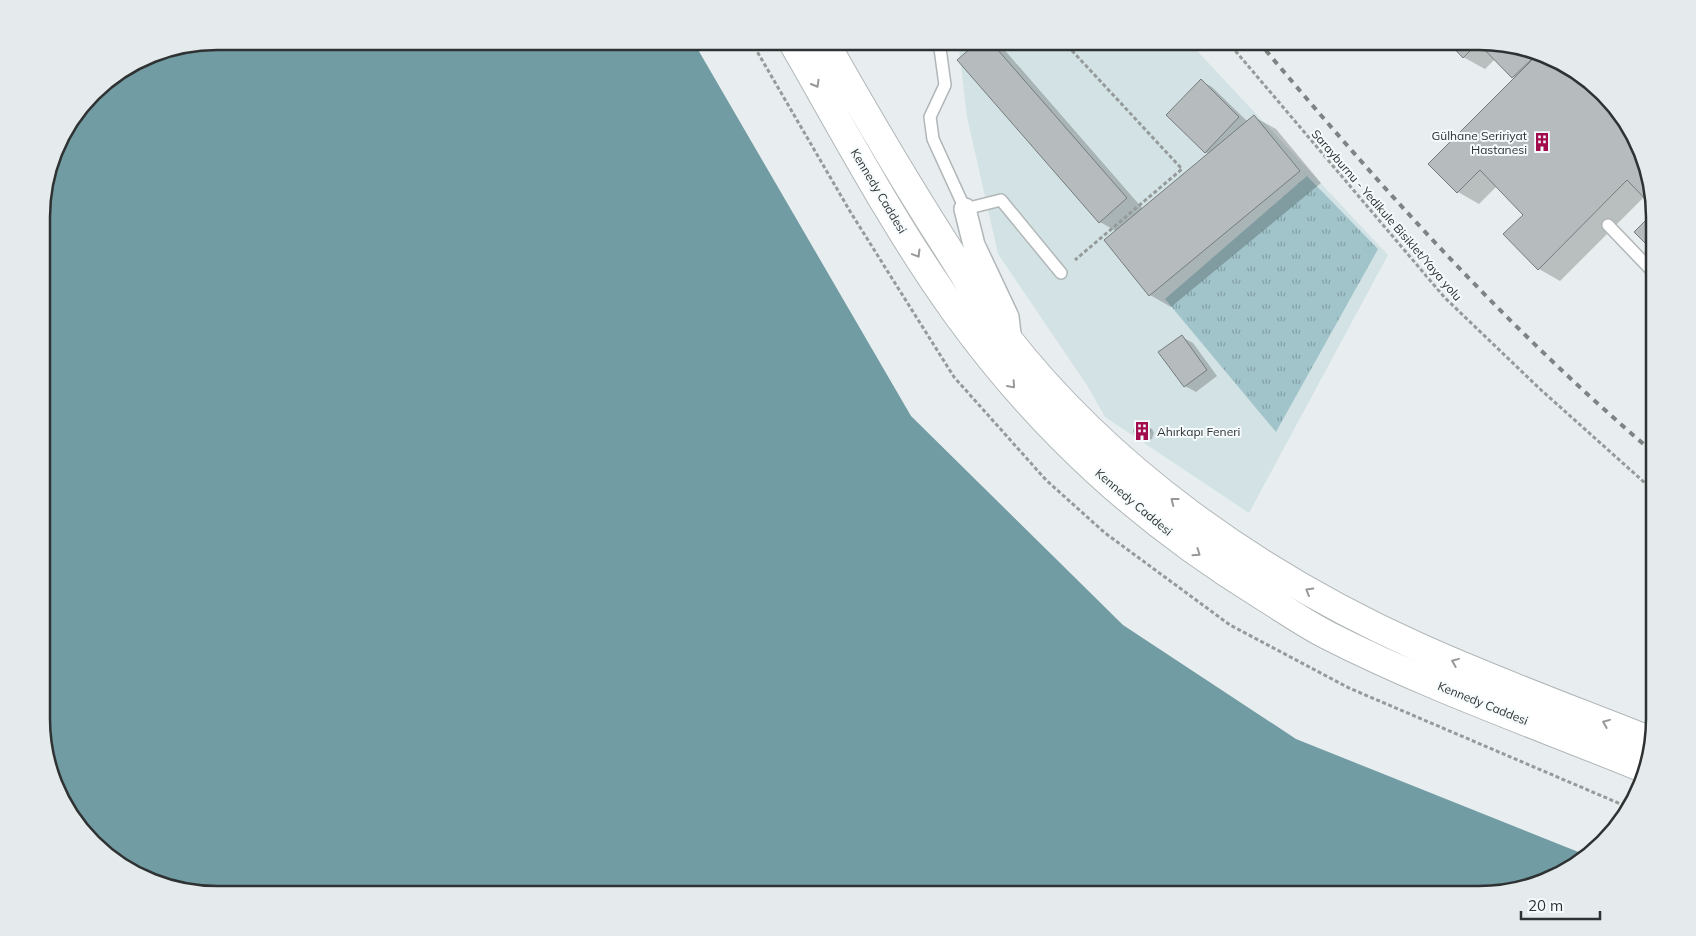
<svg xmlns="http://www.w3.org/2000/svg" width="1696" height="936" viewBox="0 0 1696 936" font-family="Mulish,sans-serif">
<defs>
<pattern id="grass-tufts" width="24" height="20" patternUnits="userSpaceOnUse" patternTransform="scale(1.25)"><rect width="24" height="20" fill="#a0c4ca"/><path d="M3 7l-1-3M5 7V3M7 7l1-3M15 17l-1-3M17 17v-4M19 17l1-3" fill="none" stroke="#83a0a5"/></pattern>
</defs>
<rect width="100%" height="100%" fill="#e8eeef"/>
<!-- built -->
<path fill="#d3e2e4" d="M958,41H1188L1388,255L1249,513L1105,417L1088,387L998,254L967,117Z"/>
<!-- grass -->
<path fill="url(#grass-tufts)" d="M1307,176L1378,249L1276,432L1165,299Z"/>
<!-- water -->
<path fill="#729ca3" d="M217,41H693L911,416L1123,625L1296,739L1586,855L1576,865L1490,894L217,895L129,871L71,817L43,741V195L60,139L101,85L150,55Z"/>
<!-- shadow -->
<path fill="#0003" d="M981,41H992L1002,47L1143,209L1209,154L1205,152L1201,81L1212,87L1248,122L1254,117L1276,129L1321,183L1171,307L1150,295L1116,231L1100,222Z
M1479,41L1567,65L1625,120L1654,206L1645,196L1560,281L1539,269L1525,215L1497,186L1479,204L1458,192L1515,78L1495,59L1485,69L1463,57Z
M1654,213V250L1636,232Z
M1182,337L1193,343L1217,376L1196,392L1185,386Z
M1137,426H1146L1152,429L1154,433L1152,439L1145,441L1136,434Z"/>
<!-- building -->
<path fill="#b6bcbd" stroke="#767c7d" d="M979,41H990L1127,198L1099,223L957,60Z
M1447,41H1479L1535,56L1512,78L1478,43L1463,58Z
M1536,56L1567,65L1625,120L1654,205V208L1627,180L1538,270L1503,234L1523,215L1480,170L1457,193L1428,164Z
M1201,79L1239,117L1205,153L1166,115Z
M1254,115L1300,171L1149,296L1104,240Z
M1654,212V252L1634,232Z
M1182,335L1207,370L1184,387L1158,352Z
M1134 431a8 8 0 1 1 16 0a8 8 0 1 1-16 0Z"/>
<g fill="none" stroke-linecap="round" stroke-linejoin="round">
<!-- lane casing -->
<g stroke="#b1b7b8" stroke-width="14">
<path id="lane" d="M939,41L945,85L930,117L933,139L965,209L1001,200L1061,273
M1608,225L1654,273"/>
</g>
<!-- street casing -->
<g stroke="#b1b7b8" stroke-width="24">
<path id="street" d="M965,209L974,245L1008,317L1011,342"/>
</g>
<!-- primary casing -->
<g stroke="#b1b7b8" stroke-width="30">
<path id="primary" d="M792,41C845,133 895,228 957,314C1041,430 1141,521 1263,596C1284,609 1305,624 1327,635C1429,687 1538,725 1643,768
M824,41C863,110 902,177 945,244C963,272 980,302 1000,329C1107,469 1257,574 1416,646C1493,681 1573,710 1651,741"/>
</g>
<!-- path -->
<path stroke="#959a9a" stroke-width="3" stroke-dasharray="4 2.5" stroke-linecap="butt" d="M751,41L851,213L954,377L1046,480L1105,533L1230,625L1349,688L1630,808
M1063,41L1182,169L1075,260
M1227,41L1445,298L1540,389L1654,491"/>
<!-- lane -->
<use href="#lane" stroke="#fff" stroke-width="11"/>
<!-- street -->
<use href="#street" stroke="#fff" stroke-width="21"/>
<!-- primary -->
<use href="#primary" stroke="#fff" stroke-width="28"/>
<!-- rail -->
<path stroke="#7e8383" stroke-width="4" stroke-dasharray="6 6" stroke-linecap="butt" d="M1258,41C1380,187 1508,329 1654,453"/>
</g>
<!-- one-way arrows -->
<defs><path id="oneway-chevron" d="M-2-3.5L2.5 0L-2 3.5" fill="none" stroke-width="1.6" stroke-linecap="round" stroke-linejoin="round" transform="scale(1.25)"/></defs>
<g stroke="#979898">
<use href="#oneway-chevron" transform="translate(816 84) rotate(60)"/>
<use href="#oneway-chevron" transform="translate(917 254) rotate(59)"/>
<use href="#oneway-chevron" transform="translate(1012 385) rotate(49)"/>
<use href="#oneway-chevron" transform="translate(1174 501) rotate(-142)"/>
<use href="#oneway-chevron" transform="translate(1197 553) rotate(35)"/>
<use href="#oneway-chevron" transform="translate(1309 591) rotate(-150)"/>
<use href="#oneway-chevron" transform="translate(1455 662) rotate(-158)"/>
<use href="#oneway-chevron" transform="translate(1606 723) rotate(-158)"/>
</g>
<!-- icons -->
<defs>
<g id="building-bare" transform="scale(1.5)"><path d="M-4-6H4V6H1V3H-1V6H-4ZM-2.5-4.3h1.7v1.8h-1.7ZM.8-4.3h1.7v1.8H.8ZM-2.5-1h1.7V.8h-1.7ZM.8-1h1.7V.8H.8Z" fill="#a20c4d" stroke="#f5fbfc" stroke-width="2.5" paint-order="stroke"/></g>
</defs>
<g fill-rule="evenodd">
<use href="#building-bare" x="1542" y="142"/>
<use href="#building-bare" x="1142" y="431"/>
</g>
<g text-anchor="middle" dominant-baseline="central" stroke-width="4" stroke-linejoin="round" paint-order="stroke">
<!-- poi labels -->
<g font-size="12" fill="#2f3232" stroke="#f5fbfc" text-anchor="end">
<text x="1527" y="135">Gülhane Seririyat<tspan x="1527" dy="14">Hastanesi</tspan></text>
<text x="1157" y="431" text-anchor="start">Ahırkapı Feneri</text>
</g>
<!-- street labels -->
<g font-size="12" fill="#2f3232" stroke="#f5fbfc">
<text transform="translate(879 191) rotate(59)">Kennedy Caddesi</text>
<text transform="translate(1387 215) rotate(49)">Sarayburnu - Yedikule Bisiklet/Yaya yolu</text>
<text transform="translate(1134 502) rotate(40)">Kennedy Caddesi</text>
<text transform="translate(1483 703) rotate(22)">Kennedy Caddesi</text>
</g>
</g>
<!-- crop -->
<path d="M0 0H1696V936H0ZM217 50H1479A167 167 0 0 1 1646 217V719A167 167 0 0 1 1479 886H217A167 167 0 0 1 50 719V217A167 167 0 0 1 217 50Z" fill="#e5ebec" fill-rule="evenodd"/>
<path fill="none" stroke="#2f3232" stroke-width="2.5" d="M217 50H1479A167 167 0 0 1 1646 217V719A167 167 0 0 1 1479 886H217A167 167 0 0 1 50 719V217A167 167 0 0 1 217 50Z"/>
<!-- scale -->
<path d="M1521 911v8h79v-8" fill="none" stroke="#2f3232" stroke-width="2.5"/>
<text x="1528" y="911" font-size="15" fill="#2f3232" stroke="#f5fbfc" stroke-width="4" paint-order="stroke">20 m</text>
</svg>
